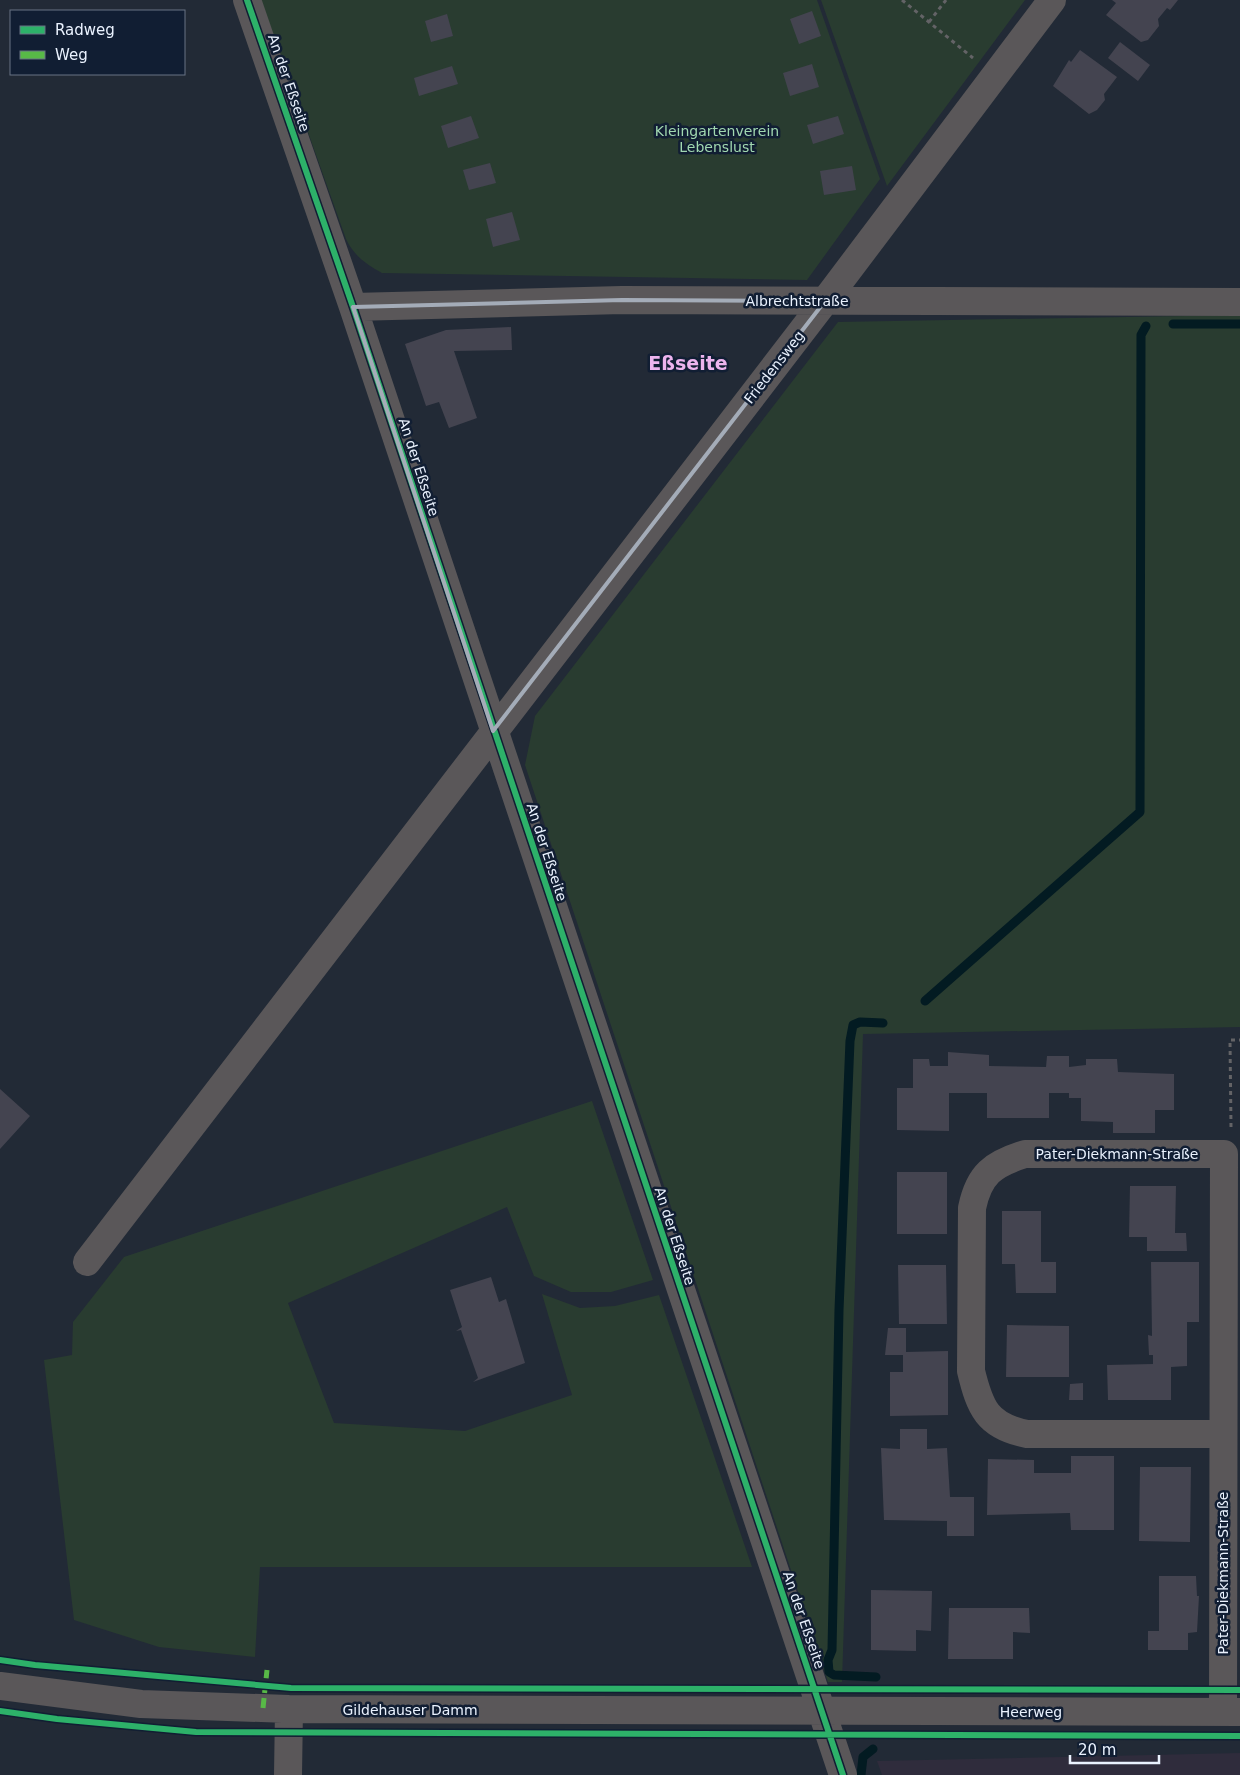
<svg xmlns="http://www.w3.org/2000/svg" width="1240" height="1775" viewBox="0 0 1240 1775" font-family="'DejaVu Sans',sans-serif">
<rect width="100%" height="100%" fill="#222a36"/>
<!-- commercial -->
<path fill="#2f2c3c" d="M1240,1753V1775H882L877,1761Z"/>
<!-- green -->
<path fill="#293c30" d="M261,0H817L880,179L807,280L382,273C366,264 354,256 346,239Z
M821,0H1025L887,186Z
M1240,315V1027L863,1034L842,1682H828L525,765L535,716L838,322Z
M592,1101L653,1280L611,1292H571L534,1276L507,1207L288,1303L334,1423L465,1431L572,1395L542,1294L580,1308L615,1306L659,1295L752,1567H260L255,1657L159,1647L74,1620L44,1360L72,1355L73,1322L124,1257Z"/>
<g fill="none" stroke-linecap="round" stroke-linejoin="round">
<!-- stream -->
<path stroke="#031b22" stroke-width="9" d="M1173,324H1240
M925,1001L1140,812L1141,335L1146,326
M876,1677L834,1675L829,1672L828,1660L832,1650L839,1310L850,1041L853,1025L860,1022L883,1023
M861,1775L863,1757L873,1749"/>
</g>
<!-- building -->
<path fill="#444450" d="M1112,0H1178L1170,10L1167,8L1158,19L1159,26L1148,40L1141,42L1106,15L1116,3Z
M812,11L821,36L799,44L790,19Z
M447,14L453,36L431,42L425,21Z
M1120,42L1150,65L1138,81L1108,58Z
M1080,50L1117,77L1104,94L1105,100L1097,110L1089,114L1053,86L1069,60L1071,62Z
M812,64L819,87L790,96L783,73Z
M452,66L458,84L419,96L414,78Z
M471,116L479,138L448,148L441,126Z
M838,116L844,134L813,144L807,125Z
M490,163L496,183L469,190L463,170Z
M852,166L856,190L824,195L820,171Z
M512,212L520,240L493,247L486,219Z
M511,327L512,350L454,351L477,418L449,428L439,402L426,406L405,344L446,330Z
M948,1052L989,1055V1066L1046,1067L1047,1056H1069V1067L1086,1065V1059H1117L1118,1072L1174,1074V1110H1155V1133H1113V1122L1081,1121V1098H1069V1093H1049V1118H987V1093H949V1131L897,1130V1088H913V1059H929L930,1066H948Z
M0,1089L30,1116L0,1149Z
M897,1172H947V1234H897Z
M1130,1186H1176L1175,1233H1186L1187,1251H1147V1237H1129Z
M1002,1211H1041V1262H1056V1293H1016L1015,1264H1002Z
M1151,1262H1199V1322H1187V1366L1171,1367V1400H1108L1107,1365L1153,1364V1355H1149L1148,1335L1152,1336Z
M898,1265H946L947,1324H899Z
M491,1277L499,1302L506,1299L525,1363L473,1382L478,1378L461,1330L456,1331L462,1327L450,1290Z
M1007,1325L1069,1326V1377H1006Z
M888,1328H906V1352L948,1351V1415L890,1416V1372H903V1355H885Z
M1083,1383V1400H1069L1070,1384Z
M900,1429H927V1449L947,1448L950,1497H974V1536H947V1521L884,1520L881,1448L900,1449Z
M1071,1456H1114V1530H1071L1070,1513L987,1515L988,1459L1034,1460V1473H1071Z
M1140,1467H1191L1190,1542L1139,1541Z
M1159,1576H1196L1197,1596H1199L1197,1632L1188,1633V1650H1148V1631H1159Z
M871,1590L932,1591L931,1631L916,1630V1651L871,1650Z
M949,1608H1029L1030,1633L1013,1632V1659H948Z"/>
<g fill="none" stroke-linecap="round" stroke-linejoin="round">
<!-- path -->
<path stroke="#636366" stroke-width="3" stroke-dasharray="4 4" stroke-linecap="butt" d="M902,0L973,58
M929,22L946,0
M1231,1127L1230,1040H1240"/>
<!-- minor -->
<path stroke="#5a5759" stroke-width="28" d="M247,0L353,307L843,1775
M353,307L622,300L1240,302
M87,1262L825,301L1052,0
M0,1686L141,1704L289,1709L1240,1712
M1223,1712L1224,1154H1025C993,1164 979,1174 972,1208L971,1371C980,1408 987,1426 1027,1434H1223
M288,1775L289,1709"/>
<!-- quiet -->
<path stroke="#58b947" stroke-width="5" stroke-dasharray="10 5" stroke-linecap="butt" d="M263,1708L267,1670"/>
<!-- cycleway casing -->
<g stroke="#111e33" stroke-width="9">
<path id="cycleway" d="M247,0L353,307L843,1775
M0,1660L35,1665L291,1688L1240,1690
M0,1711L57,1719L196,1732L1240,1736"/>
</g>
<!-- cycleway -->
<use href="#cycleway" stroke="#2db169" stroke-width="6"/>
</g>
<!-- marked area -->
<path fill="none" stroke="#a4acb8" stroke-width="4" stroke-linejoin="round" d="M622,300L825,301L493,731L353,307Z"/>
<g text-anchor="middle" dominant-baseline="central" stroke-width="5" stroke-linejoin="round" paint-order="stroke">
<!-- street labels -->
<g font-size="14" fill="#eaf2fe" stroke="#111e33">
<text transform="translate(289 83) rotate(71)">An der Eßseite</text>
<text x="797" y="301">Albrechtstraße</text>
<text transform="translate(774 367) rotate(-52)">Friedensweg</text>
<text transform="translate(419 467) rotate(72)">An der Eßseite</text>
<text transform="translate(547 852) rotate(72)">An der Eßseite</text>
<text x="1117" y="1154">Pater-Diekmann-Straße</text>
<text transform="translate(675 1236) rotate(72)">An der Eßseite</text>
<text transform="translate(1223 1573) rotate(-90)">Pater-Diekmann-Straße</text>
<text transform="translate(804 1620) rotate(71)">An der Eßseite</text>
<text x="410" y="1710">Gildehauser Damm</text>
<text x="1031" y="1712">Heerweg</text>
</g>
<!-- park labels -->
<g font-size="14" fill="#a1d8b0" stroke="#111e33">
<text x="717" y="131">Kleingartenverein<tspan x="717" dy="16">Lebenslust</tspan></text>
</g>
<!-- district labels -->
<g font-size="19" font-weight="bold" fill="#edb4ee" stroke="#111e33">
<text x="688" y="363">Eßseite</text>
</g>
</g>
<!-- legend -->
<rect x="10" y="10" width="175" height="65" fill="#111e33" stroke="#687384"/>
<rect x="20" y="26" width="25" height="8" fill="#2db169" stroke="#687384"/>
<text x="55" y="35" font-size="15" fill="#eaf2fe">Radweg</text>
<rect x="20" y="51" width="25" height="8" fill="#58b947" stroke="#687384"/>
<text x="55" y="60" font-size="15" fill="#eaf2fe">Weg</text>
<!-- scale -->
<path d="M1070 1755v8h89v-8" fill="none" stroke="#eaf2fe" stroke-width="2.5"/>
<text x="1078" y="1755" font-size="15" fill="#eaf2fe" stroke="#111e33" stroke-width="4" paint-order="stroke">20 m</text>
</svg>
